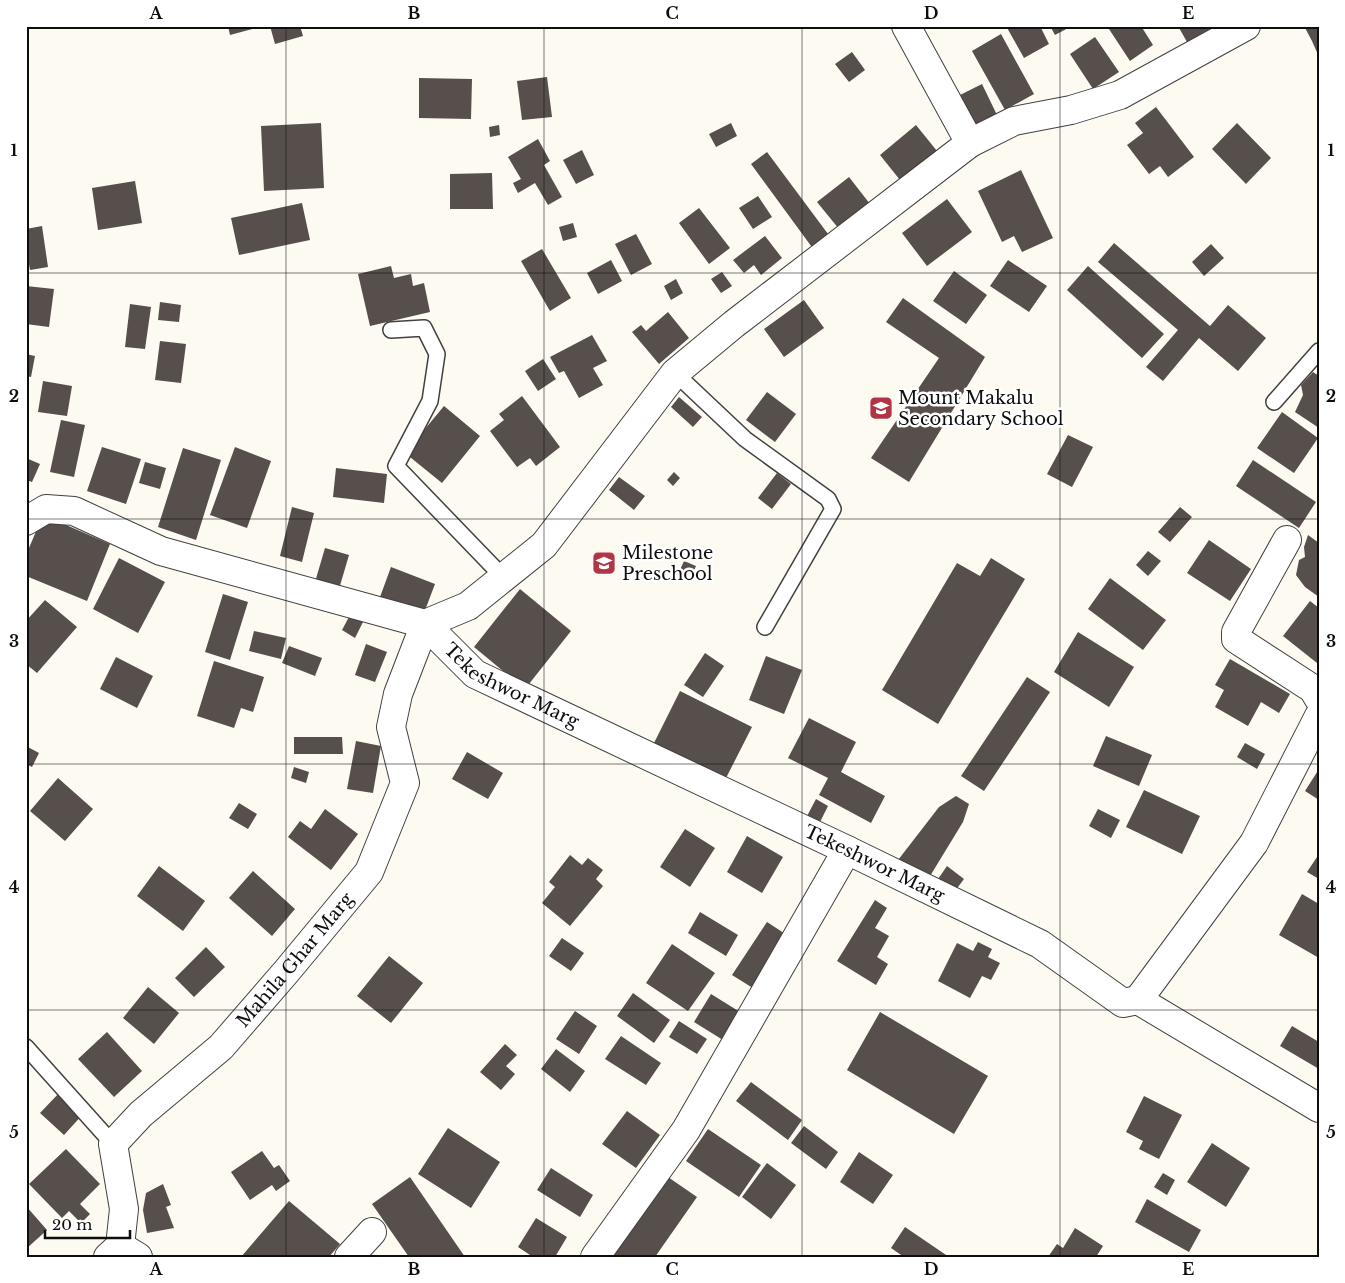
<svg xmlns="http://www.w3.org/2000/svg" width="1345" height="1283" viewBox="0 0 1345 1283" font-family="'Libre Baskerville',serif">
<rect width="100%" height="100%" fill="#fdfaf2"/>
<!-- building -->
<path fill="#564f4c" d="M228,26H260V27L230,35Z
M270,26H300L303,36L275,44Z
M1006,26H1040L1049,44L1024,58Z
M1050,26H1072L1055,35Z
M1107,26H1141L1153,45L1130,61Z
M1178,26H1215L1187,42Z
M1304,26H1319V57L1312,41Z
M1001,34L1034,94L1005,110L972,51Z
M1095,37L1119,72L1093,89L1070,54Z
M852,52L865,70L849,82L835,64Z
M547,77L552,117L522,120L517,81Z
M419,78L472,79L471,119L419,118Z
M982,84L997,115L975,125L960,95Z
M1156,107L1194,157L1168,177L1160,166L1149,174L1127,145L1143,133L1135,123Z
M321,123L324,188L264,191L261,126Z
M731,123L737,136L716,147L709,134Z
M1237,123L1271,158L1246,184L1212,149Z
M499,125L500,135L490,137L489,127Z
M916,125L937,151L900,180L880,155Z
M538,139L550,161L544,165L562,197L548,205L535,183L518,193L513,183L521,179L508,157Z
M582,150L594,175L576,184L563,160Z
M767,152L831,238L814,250L751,164Z
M1021,170L1053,238L1022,252L1014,236L1002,242L978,191Z
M492,173L493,209H450V174Z
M849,177L870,204L839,229L817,202Z
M135,181L142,223L98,230L92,188Z
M758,196L772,217L753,229L739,208Z
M947,199L972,232L927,266L902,233Z
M302,203L310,240L239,255L231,218Z
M699,208L730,248L709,264L679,223Z
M573,223L577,237L563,241L559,227Z
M42,226L48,267L30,270L26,247V229Z
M636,234L652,264L631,275L615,244Z
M765,236L782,258L761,275L754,265L744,273L733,260Z
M1114,243L1210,326L1228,305L1266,338L1238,371L1199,338L1163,381L1146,367L1178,330L1098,262Z
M1211,244L1224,258L1204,276L1192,262Z
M542,249L571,298L550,311L521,261Z
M611,260L622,281L598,294L587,273Z
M1008,260L1047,286L1029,312L990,286Z
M391,266L394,278L411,274L413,286L424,283L430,312L370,326L358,274Z
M1088,266L1164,334L1142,358L1067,290Z
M954,271L987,295L966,324L933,301Z
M722,272L732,286L721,293L711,279Z
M676,279L683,293L671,300L664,286Z
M26,286L54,289L49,327L26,324Z
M903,298L985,357L909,482L871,458L939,358L886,322Z
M804,300L824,328L784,357L764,329Z
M160,302L181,305L179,322L158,320Z
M130,304L151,307L145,349L125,347Z
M668,312L689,338L659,364L632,332L641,325L646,331Z
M592,335L607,361L593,368L603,385L579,398L564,371L559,373L550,357Z
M160,341L186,344L181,383L155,380Z
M26,354L35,356L31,377L26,376Z
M543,359L556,379L538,391L525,371Z
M1313,372L1319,376V428L1295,412L1303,395L1301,385Z
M43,381L72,386L67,416L38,412Z
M767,392L796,414L775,442L746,420Z
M522,396L560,447L536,466L530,458L517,467L490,431L504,420L499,414Z
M679,397L702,417L693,427L671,407Z
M444,406L480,436L442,483L405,453Z
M1282,412L1318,438L1294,473L1257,448Z
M61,420L85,425L74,477L50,472Z
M1068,435L1093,447L1072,487L1047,474Z
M102,447L141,459L126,504L87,491Z
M235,447L271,461L247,528L210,515Z
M183,448L221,460L196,540L158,527Z
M26,458L40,464L32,482L26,480Z
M1253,460L1316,502L1299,528L1236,486Z
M145,462L166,468L160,489L139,483Z
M336,468L387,474L384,503L333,497Z
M674,472L680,478L673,486L667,480Z
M777,473L791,484L772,509L758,498Z
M619,477L645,496L634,510L609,490Z
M292,507L314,513L302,562L280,556Z
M1180,507L1192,517L1170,542L1158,532Z
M43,515L110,544L87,601L26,576V555Z
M1308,535L1319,543V597L1305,587L1296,575L1299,560L1305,557L1304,547Z
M1209,540L1251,569L1230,601L1187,573Z
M325,548L349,555L339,589L315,582Z
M1148,551L1161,561L1148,576L1136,565Z
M119,558L165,582L138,633L93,609Z
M991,558L1025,579L938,724L882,690L957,563L980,576Z
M684,561L696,566L692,575L680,570Z
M391,567L435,584L424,613L380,597Z
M1110,578L1166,620L1143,650L1088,609Z
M520,589L571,631L525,689L474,647Z
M223,594L248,602L230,660L205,652Z
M45,600L77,627L37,673L26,664V621Z
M1310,601L1319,608V661L1317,663L1283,636Z
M350,615L363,622L355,638L342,630Z
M254,631L286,638L281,659L249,651Z
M1078,632L1134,667L1109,707L1054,672Z
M366,644L387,652L375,682L355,675Z
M289,646L322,658L315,676L282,663Z
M705,653L724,666L703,697L684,685Z
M766,656L802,670L784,714L749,700Z
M116,657L153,676L137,708L100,689Z
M1230,659L1290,694L1279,713L1261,702L1248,726L1215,707L1224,690L1215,685Z
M214,661L264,677L253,712L241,708L234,728L197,716Z
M1027,677L1050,692L984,791L961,776Z
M680,691L752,727L725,780L654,743Z
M809,718L856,742L841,772L885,796L871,823L819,795L828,778L788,758Z
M1106,736L1152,755L1139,786L1093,766Z
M294,737H342L343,754H294Z
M356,741L381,746L373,793L347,789Z
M1245,743L1265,754L1257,769L1237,757Z
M26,746L39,753L32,767L26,764Z
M467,752L503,773L488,799L452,779Z
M294,767L309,772L306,783L291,778Z
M1319,769V800L1305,791Z
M58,778L93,809L65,841L30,811Z
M1144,790L1200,816L1182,854L1126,827Z
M956,796L969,804L963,822L927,881L895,864L939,807Z
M816,799L828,806L819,824L806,818Z
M239,803L257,814L248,829L229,818Z
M325,809L358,834L331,870L288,837L300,821L311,829Z
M1098,809L1120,820L1111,838L1089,826Z
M685,829L715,848L690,887L660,867Z
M747,836L783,857L762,893L727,872Z
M1319,854V879L1307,872Z
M570,855L582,865L588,858L603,870L596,879L603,886L570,926L542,903L555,887L549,882Z
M159,866L205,901L183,931L137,896Z
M947,866L964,879L952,895L936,882Z
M253,871L295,909L272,936L229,898Z
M1302,894L1319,904V958L1279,935Z
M875,900L887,908L875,928L889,936L877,957L888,964L876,985L837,961Z
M700,912L738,935L726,956L688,933Z
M767,922L790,937L756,990L732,975Z
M562,938L584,953L571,971L549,956Z
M978,942L992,949L988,957L1000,963L991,980L982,976L970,998L938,981L957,943L973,951Z
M672,944L715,973L688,1011L646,983Z
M206,947L225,967L194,997L175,978Z
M389,956L423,983L391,1023L357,996Z
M148,987L179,1013L154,1044L123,1018Z
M633,993L670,1020L654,1043L617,1016Z
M711,994L740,1012L723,1040L694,1022Z
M575,1011L597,1026L579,1054L556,1039Z
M880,1012L988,1076L954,1134L847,1070Z
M679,1021L707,1039L697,1054L669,1037Z
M1292,1026L1319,1042V1069L1280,1046Z
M107,1032L142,1071L114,1097L78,1059Z
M621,1036L661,1063L646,1085L605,1059Z
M505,1044L517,1055L506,1066L515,1074L501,1090L480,1072Z
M556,1049L585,1071L570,1092L541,1069Z
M751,1082L802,1120L788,1140L736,1101Z
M61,1091L84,1113L64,1135L40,1113Z
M1144,1096L1182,1115L1159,1159L1139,1149L1143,1141L1126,1132Z
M627,1111L660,1135L636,1168L602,1144Z
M804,1126L838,1152L826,1169L791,1143Z
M448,1128L500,1162L471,1208L418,1174Z
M708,1129L761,1165L739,1197L686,1161Z
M1212,1143L1250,1168L1226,1207L1187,1182Z
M66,1149L100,1184L80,1204L90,1214L81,1223L69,1211L62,1218L29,1184Z
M262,1151L274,1168L279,1165L290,1181L276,1191L272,1185L250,1200L231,1172Z
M859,1152L893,1175L873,1204L840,1182Z
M767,1163L796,1185L771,1219L742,1197Z
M551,1168L593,1195L580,1217L537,1190Z
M1163,1173L1175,1180L1167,1195L1154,1187Z
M410,1177L465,1257H409L372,1204Z
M668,1177L697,1197L655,1257H612Z
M163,1184L171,1205L166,1207L174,1228L147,1233L143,1210L146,1193Z
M1147,1199L1201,1230L1189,1252L1135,1222Z
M289,1201L340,1244L329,1257H241Z
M26,1206L47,1230L26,1249Z
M536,1218L567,1237L555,1257H533L518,1247Z
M905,1227L949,1257H904L891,1248Z
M1075,1228L1103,1246L1096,1257H1048L1057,1244L1063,1248Z"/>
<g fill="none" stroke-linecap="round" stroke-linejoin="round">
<!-- service casing -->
<g stroke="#414141" stroke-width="18">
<path id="service" d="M391,330L424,328L437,354L430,401L396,466L503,577
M675,373L745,439L828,499L833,509L765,627
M1274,402L1319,351
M26,1047L113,1144"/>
</g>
<!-- minor casing -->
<g stroke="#414141" stroke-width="30">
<g id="minor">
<path d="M906,26L970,143"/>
<path id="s1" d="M26,521L46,509L74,511L161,551L425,624L475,674L847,850L1040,944L1123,1003L1138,1000L1319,1108"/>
<path d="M1287,540L1236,632V639L1313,689L1319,699"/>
<path d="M1138,1000L1254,843L1319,716"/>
<path d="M120,1246L138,1257"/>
<path d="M349,1257L372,1232"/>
<path d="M595,1257L686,1130L847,850"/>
</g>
</g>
<!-- tertiary casing -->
<g stroke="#414141" stroke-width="30">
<g id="tertiary">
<path id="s2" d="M108,1257L120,1246L124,1209L113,1144L141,1114L221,1047L286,972L369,872L405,783L391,727L398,694L425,624L468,606L544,545L675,373L734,324L970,143L1014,121L1071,110L1120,95L1246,26"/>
</g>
</g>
<!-- service -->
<use href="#service" stroke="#fff" stroke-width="15"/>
<!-- minor -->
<use href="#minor" stroke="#fff" stroke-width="28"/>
<!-- tertiary -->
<use href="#tertiary" stroke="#fff" stroke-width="28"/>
</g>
<!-- grid -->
<path fill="none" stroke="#0e0e0e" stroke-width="1" stroke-opacity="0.55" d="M286,26V1257M544,26V1257M802,26V1257M1060,26V1257M26,273H1319M26,519H1319M26,764H1319M26,1010H1319"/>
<!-- icons -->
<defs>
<g id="school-square" transform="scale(1.25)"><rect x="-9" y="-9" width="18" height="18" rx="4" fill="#b03545" stroke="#fff"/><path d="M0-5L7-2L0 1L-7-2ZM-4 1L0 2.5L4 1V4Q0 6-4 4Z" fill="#fff"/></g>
</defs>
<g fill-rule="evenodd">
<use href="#school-square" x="881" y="408"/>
<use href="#school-square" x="604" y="563"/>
</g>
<g text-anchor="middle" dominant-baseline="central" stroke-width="5" stroke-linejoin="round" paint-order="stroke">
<!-- poi labels -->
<g font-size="18" fill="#0e0e0e" stroke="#fff" text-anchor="start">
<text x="898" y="398">Mount Makalu<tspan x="898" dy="21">Secondary School</tspan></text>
<text x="622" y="553">Milestone<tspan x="622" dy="21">Preschool</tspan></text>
</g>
<!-- street labels -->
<g font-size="18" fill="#0e0e0e" stroke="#fff">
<text stroke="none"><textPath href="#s1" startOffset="529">Tekeshwor Marg</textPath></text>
<text stroke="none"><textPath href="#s1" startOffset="934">Tekeshwor Marg</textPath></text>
<text stroke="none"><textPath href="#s2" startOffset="379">Mahila Ghar Marg</textPath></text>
</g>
</g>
<!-- border -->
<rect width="1345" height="1283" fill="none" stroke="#ffffff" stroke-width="55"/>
<!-- scale -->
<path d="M45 1230v8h85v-8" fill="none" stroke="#0e0e0e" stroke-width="2.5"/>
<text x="52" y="1230" font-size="15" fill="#0e0e0e" stroke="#ffffff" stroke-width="4" paint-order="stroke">20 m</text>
<rect x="28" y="28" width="1290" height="1228" fill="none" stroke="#0e0e0e" stroke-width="2"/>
<g font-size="16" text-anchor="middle" font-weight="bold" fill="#0e0e0e">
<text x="156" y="19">A</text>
<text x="414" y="19">B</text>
<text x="672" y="19">C</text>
<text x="931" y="19">D</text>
<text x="1188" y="19">E</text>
<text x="14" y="156">1</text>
<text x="1331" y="156">1</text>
<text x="14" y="402">2</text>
<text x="1331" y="402">2</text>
<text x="14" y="647">3</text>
<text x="1331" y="647">3</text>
<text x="14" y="893">4</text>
<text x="1331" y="893">4</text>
<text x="14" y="1138">5</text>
<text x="1331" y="1138">5</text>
<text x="156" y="1275">A</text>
<text x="414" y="1275">B</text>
<text x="672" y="1275">C</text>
<text x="931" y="1275">D</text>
<text x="1188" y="1275">E</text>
</g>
</svg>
